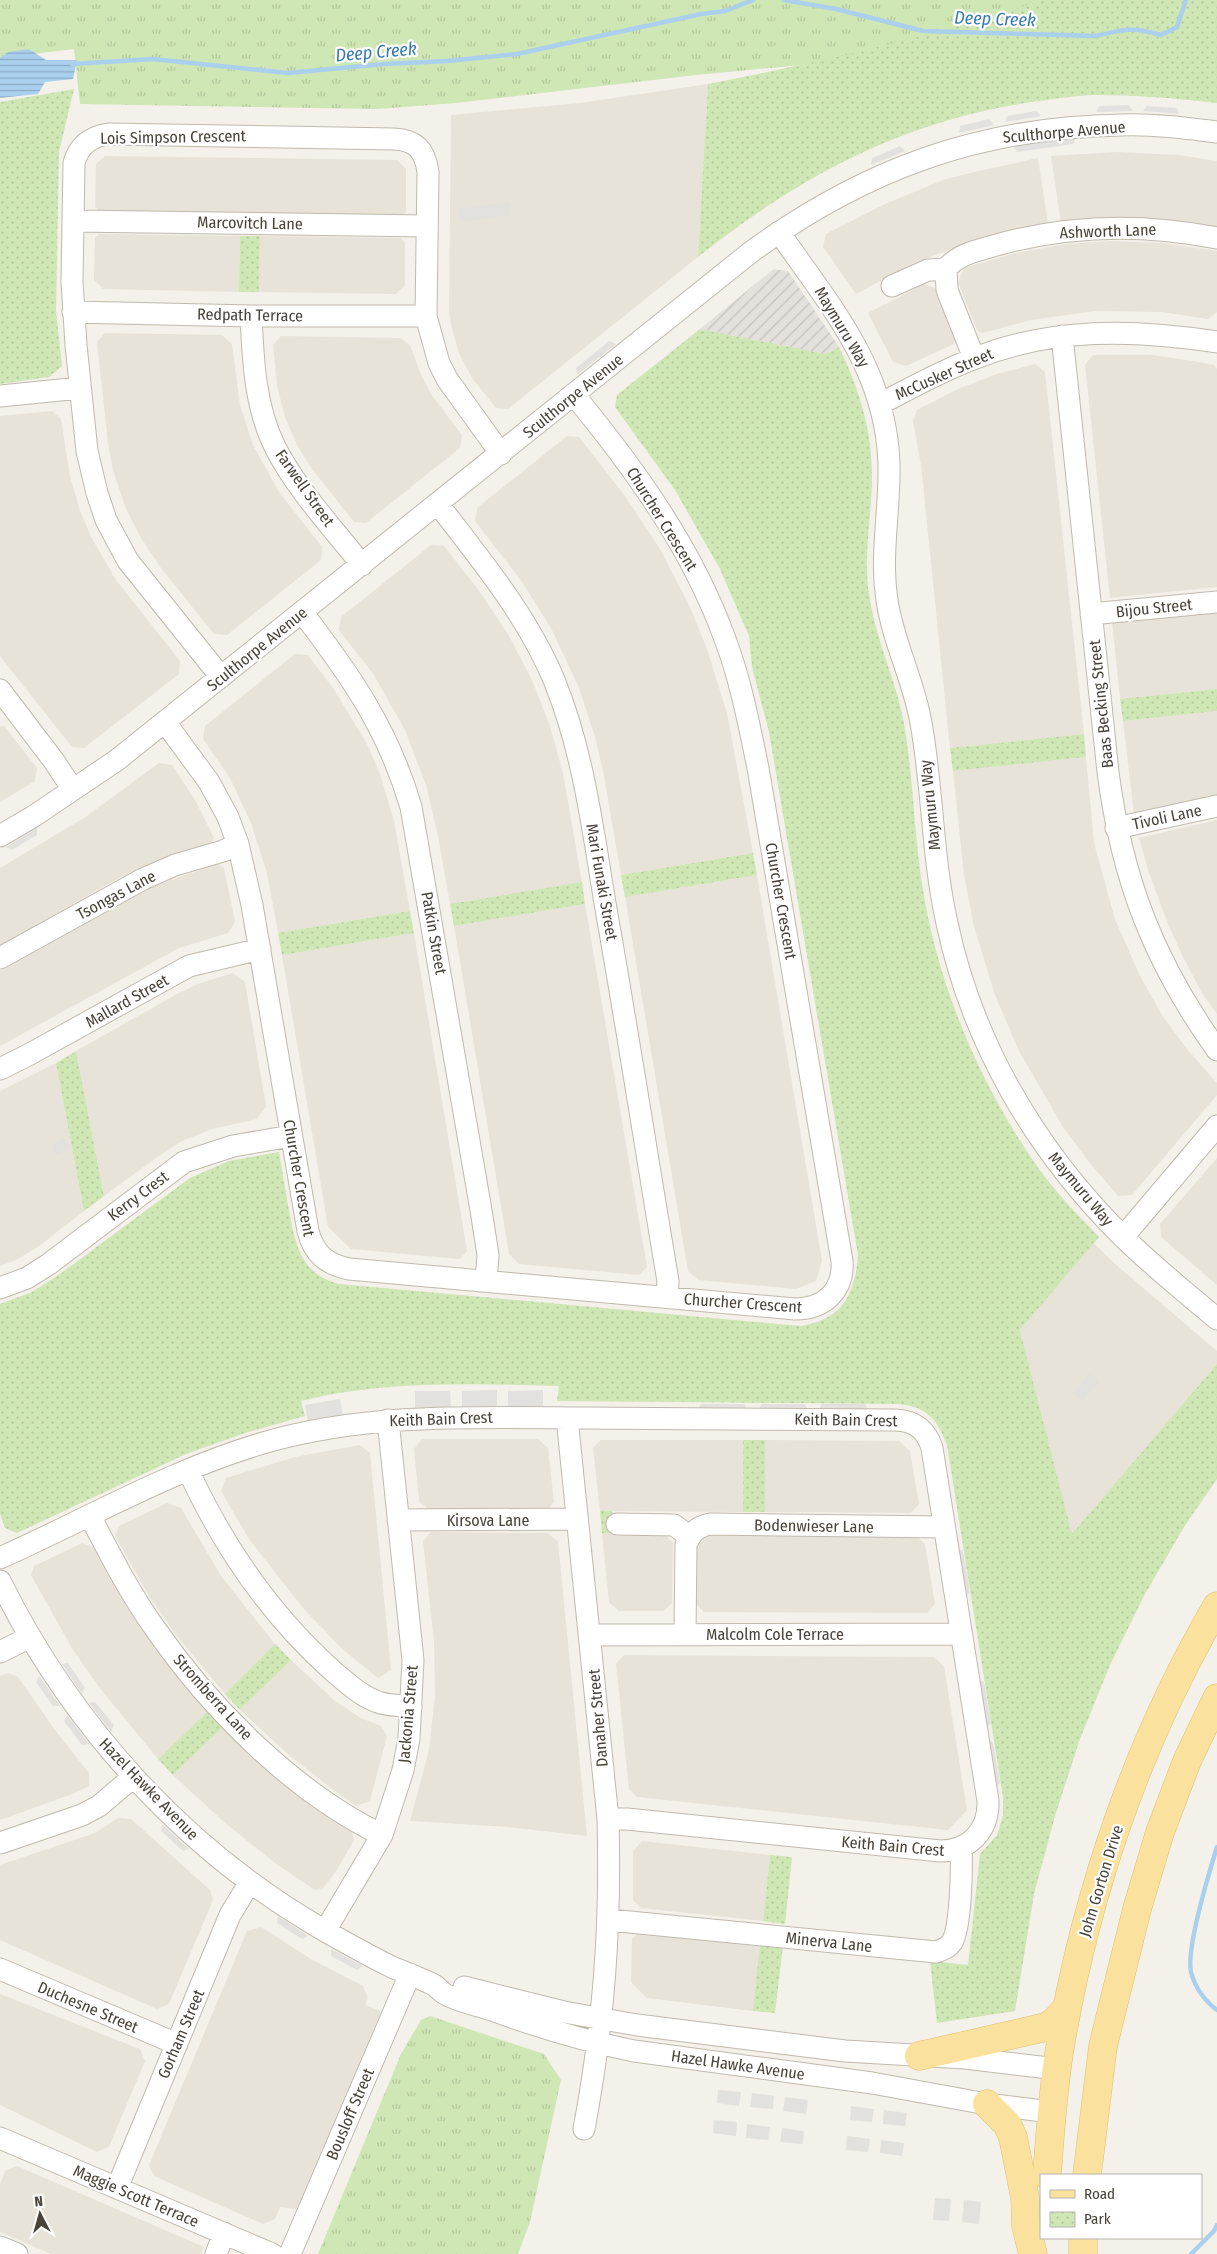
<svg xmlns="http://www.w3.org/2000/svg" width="1217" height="2254" viewBox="0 0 1217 2254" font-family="'Fira Sans Condensed',sans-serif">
<defs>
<pattern id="industrial-furrows" width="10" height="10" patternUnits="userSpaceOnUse" patternTransform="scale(1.25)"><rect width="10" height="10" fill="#e4e0db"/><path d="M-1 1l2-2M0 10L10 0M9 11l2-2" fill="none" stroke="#c5c1bd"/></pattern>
<pattern id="grass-tufts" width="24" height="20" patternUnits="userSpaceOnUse" patternTransform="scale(1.25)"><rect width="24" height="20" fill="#cfe6b5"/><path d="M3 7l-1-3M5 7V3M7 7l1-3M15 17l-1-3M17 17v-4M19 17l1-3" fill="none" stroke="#b3c69c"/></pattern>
<pattern id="park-dots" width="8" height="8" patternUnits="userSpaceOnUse" patternTransform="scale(1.25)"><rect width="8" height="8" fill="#cfe6b5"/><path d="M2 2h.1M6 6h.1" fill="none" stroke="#b3c69c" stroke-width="1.8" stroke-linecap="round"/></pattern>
<pattern id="water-rules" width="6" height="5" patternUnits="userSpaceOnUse" patternTransform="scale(1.25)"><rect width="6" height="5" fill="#aad0ee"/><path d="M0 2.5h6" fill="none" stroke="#8caac2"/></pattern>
</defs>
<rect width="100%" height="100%" fill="#f4f1ea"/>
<!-- residential -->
<path fill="#e8e3d8" d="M708,84L698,257L508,409L496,408L472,378L459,353L451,325L449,310L451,115L580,103Z
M1117,152L1179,155L1217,161V228L1061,223L1051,156Z
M105,156L397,160L406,169V212L401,216L100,211L95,207L96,164Z
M1038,158L1048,224L964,244L912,264L856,294L823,247L826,234L885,204L943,180L974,172Z
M99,234L240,236L239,292L103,289L94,280L95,238Z
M260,236L401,238L405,243V285L396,294L259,292Z
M1111,241L1162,243L1217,251V312L1208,319L1162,312L1096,311L1031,320L983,333L977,330L958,282L964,268L1016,253L1067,244Z
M924,284L937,289L956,338L954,344L906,366L893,362L868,313Z
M105,333L222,335L232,344L240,405L253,445L279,492L322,547L321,560L227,635L214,634L161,568L141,538L126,509L113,470L108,443L97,342Z
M281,336L401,338L410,345L421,375L433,397L462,435L460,448L366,523L354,522L312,469L298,447L285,417L277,386L273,345Z
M1093,355H1152L1193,361L1214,365L1217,369V587L1110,598L1085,365Z
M1035,364L1045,372L1084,734L950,748L921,465L913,421L917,410L958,389L997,374Z
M52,411L61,419L70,476L79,508L91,537L116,580L180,661L179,674L84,748L72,747L0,656V416Z
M567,436L579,437L625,496L660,549L690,607L707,649L727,713L753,853L621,875L603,770L595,737L579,688L551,628L520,579L475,521L477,508Z
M431,545L444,546L483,596L509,636L532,680L550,726L563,773L582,882L450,904L438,836L426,785L405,730L374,675L339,630L341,617Z
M1217,610V689L1120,699L1112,621Z
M295,654L308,655L333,688L367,744L380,774L394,821L410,911L278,933L267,873L251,823L230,778L203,739L205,726Z
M1217,711V796L1134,815L1123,721Z
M0,726H4L37,768L35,781L0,802Z
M1086,757L1094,843L1115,919L1140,976L1162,1015L1187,1049L1217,1083V1095L1132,1195L1118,1196L1089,1162L1063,1127L1019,1051L995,995L974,927L964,875L953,771Z
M159,763L172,765L195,800L214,838L211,843L162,859L119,878L0,945V868L84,818Z
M1217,820V1014L1202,993L1183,957L1168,924L1149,873L1139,838Z
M218,864L224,868L235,922L228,933L179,948L0,1046V971L151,887Z
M757,875L822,1261L816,1281L796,1289L699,1280L688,1271L625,897Z
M585,904L647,1267L639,1275L519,1264L509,1254L454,926Z
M414,933L467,1251L460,1259L351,1249L328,1227L282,955Z
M233,973L245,982L266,1106L257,1119L212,1129L182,1141L156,1158L104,1196L76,1051L177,994L198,984Z
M56,1063L84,1211L39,1246L16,1260L0,1266V1091Z
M1217,1158V1285L1161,1237L1160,1224Z
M1094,1243L1114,1263L1217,1351V1364L1072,1535L1020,1330Z
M422,1439H538L548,1448L554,1502L546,1511L429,1510L419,1501L414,1449Z
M601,1440H743V1512L600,1511L593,1448Z
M765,1440L899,1441L910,1451L919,1504L911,1513L765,1512Z
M360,1445L370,1453L391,1670L378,1678L342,1649L303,1608L249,1539L221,1491L226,1478L295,1457Z
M167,1503L181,1508L221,1576L275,1644L225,1694L177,1636L149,1596L115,1536L119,1526Z
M431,1532L548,1533L558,1542L587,1836L508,1827L410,1821L429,1750L435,1696L434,1642L423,1541Z
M602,1533L664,1534L673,1543L672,1603L664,1611H619L609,1602Z
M714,1534L915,1535L925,1544L935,1604L927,1613L704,1612L695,1603V1553L697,1545L705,1536Z
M82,1543L96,1548L209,1710L158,1759L99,1687L73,1650L31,1575L34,1566Z
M624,1655L934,1657L944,1666L967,1810L948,1830L637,1797L629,1789L616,1664Z
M291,1660L335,1701L361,1718L381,1726L387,1736L370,1801L356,1806L331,1788L289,1755L240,1710Z
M8,1673L18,1677L55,1730L89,1773V1786L75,1793L0,1820V1676Z
M224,1726L351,1829L354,1840L337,1870L323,1888L315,1890L275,1863L224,1822L173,1775Z
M118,1818L131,1819L210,1890L213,1900L169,2004L157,2009L0,1940V1865L95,1833Z
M642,1841L770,1855L763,1921L641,1908L633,1900V1851Z
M261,1927L311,1959L363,1986L368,1998L365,2005L381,2011L300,2210L280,2207L275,2219L263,2224L154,2176L149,2165L247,1931Z
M641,1931L760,1943L753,2011L647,1998L631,1982L632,1939Z
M0,1994L140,2049L145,2061L109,2147L97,2152L0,2105Z
M17,2166L204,2247L201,2254H51L0,2232V2185L5,2171Z"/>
<!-- industrial -->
<path fill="url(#industrial-furrows)" d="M774,269L788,271L839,347L826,354L700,329Z"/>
<!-- grass -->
<path fill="url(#grass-tufts)" d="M0,0H1217V37L977,48L696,75L456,103L377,109L80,104L74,49L0,58Z
M430,2016L544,2054L561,2080L530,2222L518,2254H318L401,2054L421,2020Z"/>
<!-- park -->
<path fill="url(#park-dots)" d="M1043,0H1217V103C1175,98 1135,95 1093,95C1070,96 1047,100 1025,103C898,123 797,178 698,257L708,84C822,62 933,36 1043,0Z
M74,89L59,152L56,311L62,366L49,377L0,384V102Z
M240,236H260L259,292H239Z
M700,329L826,354L839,347C859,387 872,431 872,475C872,515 863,554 869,594C875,639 896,679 904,723C913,776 914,831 922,884C938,987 980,1085 1039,1169C1057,1194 1078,1215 1099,1237L1020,1330L1072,1534L1217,1364V1479L1184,1527L1145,1594L1110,1665L1080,1739L1055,1816L1034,1894L1015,2011L937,2023L930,1961L968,1965L980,1854L997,1835L1003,1816V1797L947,1445C937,1419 927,1407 899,1404L557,1401L559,1386C473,1384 385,1380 301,1401L305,1416L245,1433L186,1454L17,1533L5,1528L0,1514V1304L32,1292L60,1274L190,1178L229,1161L279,1152C282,1170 285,1187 288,1205C295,1241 298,1273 339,1284L801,1326C843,1319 855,1294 858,1255L769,732L752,667L749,636L720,569L675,490L615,407L617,395Z
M1217,689V711L1123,721L1120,699Z
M1084,734L1086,757L953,771L950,748Z
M753,853L757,875L625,897L621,875Z
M582,882L585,904L454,926L450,904Z
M410,911L414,933L282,955L278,933Z
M76,1051L104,1196L84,1211L56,1063Z
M743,1440H765V1512H743Z
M600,1511H612L614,1533H602Z
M275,1644L291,1660L240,1710L225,1694Z
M209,1710L224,1726L173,1775L158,1759Z
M770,1855L792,1857L785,1924L763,1921Z
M760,1943L783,1946L775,2013L753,2011Z"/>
<!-- parking -->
<path fill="#e3e1de" d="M1129,105L1133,111L1096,112L1099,106Z
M1147,106L1177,108L1179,114L1143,111Z
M1036,111L1041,116L1005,122L1007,116Z
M989,119L994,125L959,133L960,126Z
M1076,138L1073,144L1017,152L1013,146Z
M900,146L905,151L871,165L872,158Z
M510,202L511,215L460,222L458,209Z
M609,341L616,344L577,375L576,368Z
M37,828V835L12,850L6,847Z
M64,1138L69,1149L56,1155L51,1144Z
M1090,1373L1100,1381L1083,1401L1073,1393Z
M497,1390V1408L462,1409V1391Z
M543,1390V1409H508V1391Z
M415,1391H450L451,1409L415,1410Z
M340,1399L343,1417L308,1423L305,1405Z
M701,1404H744L747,1410H697Z
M762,1404H805L808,1411L758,1410Z
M822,1404H865L869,1411L819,1410Z
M956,1548L963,1551L970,1593L964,1597Z
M68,1663L85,1688L82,1694L62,1664Z
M39,1676L60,1706H53L36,1682Z
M977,1679L984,1682L991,1724L985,1728Z
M95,1702L114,1725L111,1732L89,1703Z
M67,1715L89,1744L82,1745L64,1721Z
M987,1739L993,1742L1000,1783L994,1788Z
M162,1824L189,1849L183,1851L161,1831Z
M278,1916L308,1936L302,1939L277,1923Z
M331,1949L363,1966L357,1970L331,1956Z
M718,2090L741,2092L739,2106L717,2103Z
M752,2093L774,2096L773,2109L750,2107Z
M785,2097L808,2100L806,2114L783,2111Z
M851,2106L874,2109L872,2122L850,2120Z
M884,2110L907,2113L905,2126L883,2124Z
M714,2120L737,2122L736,2136L713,2133Z
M747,2124L770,2127L768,2140L746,2138Z
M782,2128L804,2131L803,2144L780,2142Z
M847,2136L870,2139L868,2152L846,2150Z
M881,2140L904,2143L902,2156L880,2153Z
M935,2198L951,2199L949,2221L933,2220Z
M964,2200L981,2202L979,2224L962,2222Z"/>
<!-- water -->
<path fill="url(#water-rules)" d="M29,49L46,60H77L73,79L45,82L38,94L0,98V58L8,52Z"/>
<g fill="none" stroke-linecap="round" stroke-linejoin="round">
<!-- stream -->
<path stroke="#aad0ee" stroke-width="4.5" d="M784,0L836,9L923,31L1096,36C1124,29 1133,27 1161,35L1177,27L1186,0
M72,64L153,59L288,73L384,64L447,61L517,54L701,14L725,11L753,0
M1217,1847C1209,1873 1186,1949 1191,1972C1195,1987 1205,2001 1217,2010
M1191,2254L1214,2231L1217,2225"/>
<!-- minor casing -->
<g stroke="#c0b9ad" stroke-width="23">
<path id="minor" d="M73,221L427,226
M779,232C830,306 887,370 889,465C890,511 880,554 887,600C893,642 914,681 921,723C933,789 932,857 947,923C972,1042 1035,1149 1120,1234C1151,1265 1184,1291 1217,1319
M892,286L928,270L946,269
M73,312L251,316H426
M251,316C253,360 255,407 275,447C297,490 332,527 362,565
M1062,336L1108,772C1122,880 1154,962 1217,1050
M974,358L947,290L946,269C958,254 976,251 993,246C1066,225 1142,223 1217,238
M0,396L80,388
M880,404C911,388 941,371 973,359C1052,327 1134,329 1217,342
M438,504C480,559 527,615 554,680C584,753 593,832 606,909C628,1033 647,1157 668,1281L667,1297
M302,612C351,676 388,729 411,807L481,1210L488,1255L486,1281
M1091,614L1217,602
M221,677L128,561L106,520L97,493L87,451L76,345L72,282L74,163C79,145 90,137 108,134L394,139C416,140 425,150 428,172L426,316L439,363L447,379L501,454
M0,690L54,761L73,790
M165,722L209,782L228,817L238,844L252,905L308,1231C314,1254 326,1264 349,1269L795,1309C825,1309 844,1290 842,1261L758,768C749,725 741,681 725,639C692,548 635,469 574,395
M1116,828L1217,806
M0,836L34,816L117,760L751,252C865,169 980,127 1122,125C1154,124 1185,128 1217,132
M0,958L143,879L175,865L223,851L238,844
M0,1069L30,1054L189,966L260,949
M1123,1237L1217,1126
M0,1288L27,1278L49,1264L184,1162L233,1146L291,1136
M567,1418L608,1819C611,1927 604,2022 584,2129
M188,1470C223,1546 271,1616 334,1672C347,1683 361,1696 378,1702C388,1706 401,1705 411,1707
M90,1516C110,1554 129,1592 154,1627C210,1708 293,1792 382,1835
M398,1520L577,1519
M617,1524L674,1525L689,1536
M0,1558C87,1519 171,1470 263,1443C366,1413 474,1417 581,1418C686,1418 791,1419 896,1420C915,1421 926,1429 932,1448L988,1801C989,1831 969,1851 940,1851L627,1819H608
M0,1581C72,1726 184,1850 325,1931C348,1944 371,1957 394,1968C407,1973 420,1978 432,1984C437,1986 440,1991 445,1994C459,2002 477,2005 492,2010C538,2027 585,2041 634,2051L872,2083L987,2104L1051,2112
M685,1634L686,1545C691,1533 696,1527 710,1524L944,1527
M590,1635L961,1634
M0,1652L30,1637
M0,1843L82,1815L99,1806L133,1777
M609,1920L936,1952C942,1950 948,1948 952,1942C961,1927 962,1868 961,1849
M325,1931L382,1835L403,1770L409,1739L413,1660L388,1420
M0,1969L177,2044
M464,1987L564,2012L637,2025L845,2051L965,2058L1057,2069
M0,2138L272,2254
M117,2188L230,1915L250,1882
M0,2247L17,2254
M216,2254L224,2233
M290,2254L410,1974"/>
</g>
<!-- major casing -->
<g stroke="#dfc06d" stroke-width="29">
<path id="major" d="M919,2056L1046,2027L1054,2022L1067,2008
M987,2104L1007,2124L1013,2137L1025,2198L1026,2226L1033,2254
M1047,2175C1050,2132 1053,2089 1060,2047C1086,1893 1138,1741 1217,1606
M1087,2175L1103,2046L1137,1909L1160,1832L1187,1761L1217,1698
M1083,2254V2238"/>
</g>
<!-- minor -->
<use href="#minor" stroke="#fff" stroke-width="21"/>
<!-- major -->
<use href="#major" stroke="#fae29e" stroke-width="28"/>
</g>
<g text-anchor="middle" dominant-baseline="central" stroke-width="4.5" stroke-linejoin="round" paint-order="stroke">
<!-- street labels -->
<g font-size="16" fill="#484238" stroke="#fff">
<text transform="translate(1064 132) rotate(-5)">Sculthorpe Avenue</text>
<text transform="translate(173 137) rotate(-1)">Lois Simpson Crescent</text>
<text transform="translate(250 223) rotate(1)">Marcovitch Lane</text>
<text transform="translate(1108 231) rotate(-2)">Ashworth Lane</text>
<text transform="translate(250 315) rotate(1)">Redpath Terrace</text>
<text transform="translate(842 327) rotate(59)">Maymuru Way</text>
<text transform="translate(944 374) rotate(-24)">McCusker Street</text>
<text transform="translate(573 396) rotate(-39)">Sculthorpe Avenue</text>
<text transform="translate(305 488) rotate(55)">Farwell Street</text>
<text transform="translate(662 519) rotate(58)">Churcher Crescent</text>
<text transform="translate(1154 608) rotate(-6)">Bijou Street</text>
<text transform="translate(257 649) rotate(-39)">Sculthorpe Avenue</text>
<text transform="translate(1101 704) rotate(-96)">Baas Becking Street</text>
<text transform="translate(930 805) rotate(-96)">Maymuru Way</text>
<text transform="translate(1167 817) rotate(-12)">Tivoli Lane</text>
<text transform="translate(602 882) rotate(80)">Mari Funaki Street</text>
<text transform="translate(116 895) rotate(-28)">Tsongas Lane</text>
<text transform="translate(781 901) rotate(80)">Churcher Crescent</text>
<text transform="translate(434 933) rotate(80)">Patkin Street</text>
<text transform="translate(127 1001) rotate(-29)">Mallard Street</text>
<text transform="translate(299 1178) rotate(80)">Churcher Crescent</text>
<text transform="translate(1081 1189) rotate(50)">Maymuru Way</text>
<text transform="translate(138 1196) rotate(-37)">Kerry Crest</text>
<text transform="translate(743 1303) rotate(4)">Churcher Crescent</text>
<text transform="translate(441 1419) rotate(-2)">Keith Bain Crest</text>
<text transform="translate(846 1420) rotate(1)">Keith Bain Crest</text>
<text x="488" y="1520">Kirsova Lane</text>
<text transform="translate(814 1526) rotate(1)">Bodenwieser Lane</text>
<text x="775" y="1634">Malcolm Cole Terrace</text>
<text transform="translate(213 1697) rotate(48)">Stromberra Lane</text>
<text transform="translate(408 1714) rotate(-85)">Jackonia Street</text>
<text transform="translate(598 1718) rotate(-95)">Danaher Street</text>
<text transform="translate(149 1789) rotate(46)">Hazel Hawke Avenue</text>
<text transform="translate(893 1846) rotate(5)">Keith Bain Crest</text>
<text transform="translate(1101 1881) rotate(-73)">John Gorton Drive</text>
<text transform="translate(829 1942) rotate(6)">Minerva Lane</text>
<text transform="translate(88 2007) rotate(23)">Duchesne Street</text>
<text transform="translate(181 2034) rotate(-67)">Gorham Street</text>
<text transform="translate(738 2065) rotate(8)">Hazel Hawke Avenue</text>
<text transform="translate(350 2114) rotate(-67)">Bousloff Street</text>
<text transform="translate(136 2196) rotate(23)">Maggie Scott Terrace</text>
</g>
<!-- water labels -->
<g font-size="18" font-style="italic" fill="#3579b0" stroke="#fff">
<text transform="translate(995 19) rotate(2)">Deep Creek</text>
<text transform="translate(376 52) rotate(-5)">Deep Creek</text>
</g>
</g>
<!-- legend -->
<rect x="1040" y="2174" width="162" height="65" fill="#ffffff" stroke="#b6b3af"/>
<rect x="1050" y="2190" width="25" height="8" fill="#fae29e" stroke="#b6b3af"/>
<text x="1084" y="2199" font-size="15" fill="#484238">Road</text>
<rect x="1050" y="2212" width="25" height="15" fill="url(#park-dots)" stroke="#b6b3af"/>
<text x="1084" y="2224" font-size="15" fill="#484238">Park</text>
<!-- north arrow -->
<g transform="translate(40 2214) rotate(354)" stroke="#ffffff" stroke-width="4" paint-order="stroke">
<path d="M0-4L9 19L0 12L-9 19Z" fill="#484238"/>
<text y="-8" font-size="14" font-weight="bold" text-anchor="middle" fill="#484238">N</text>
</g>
</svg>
